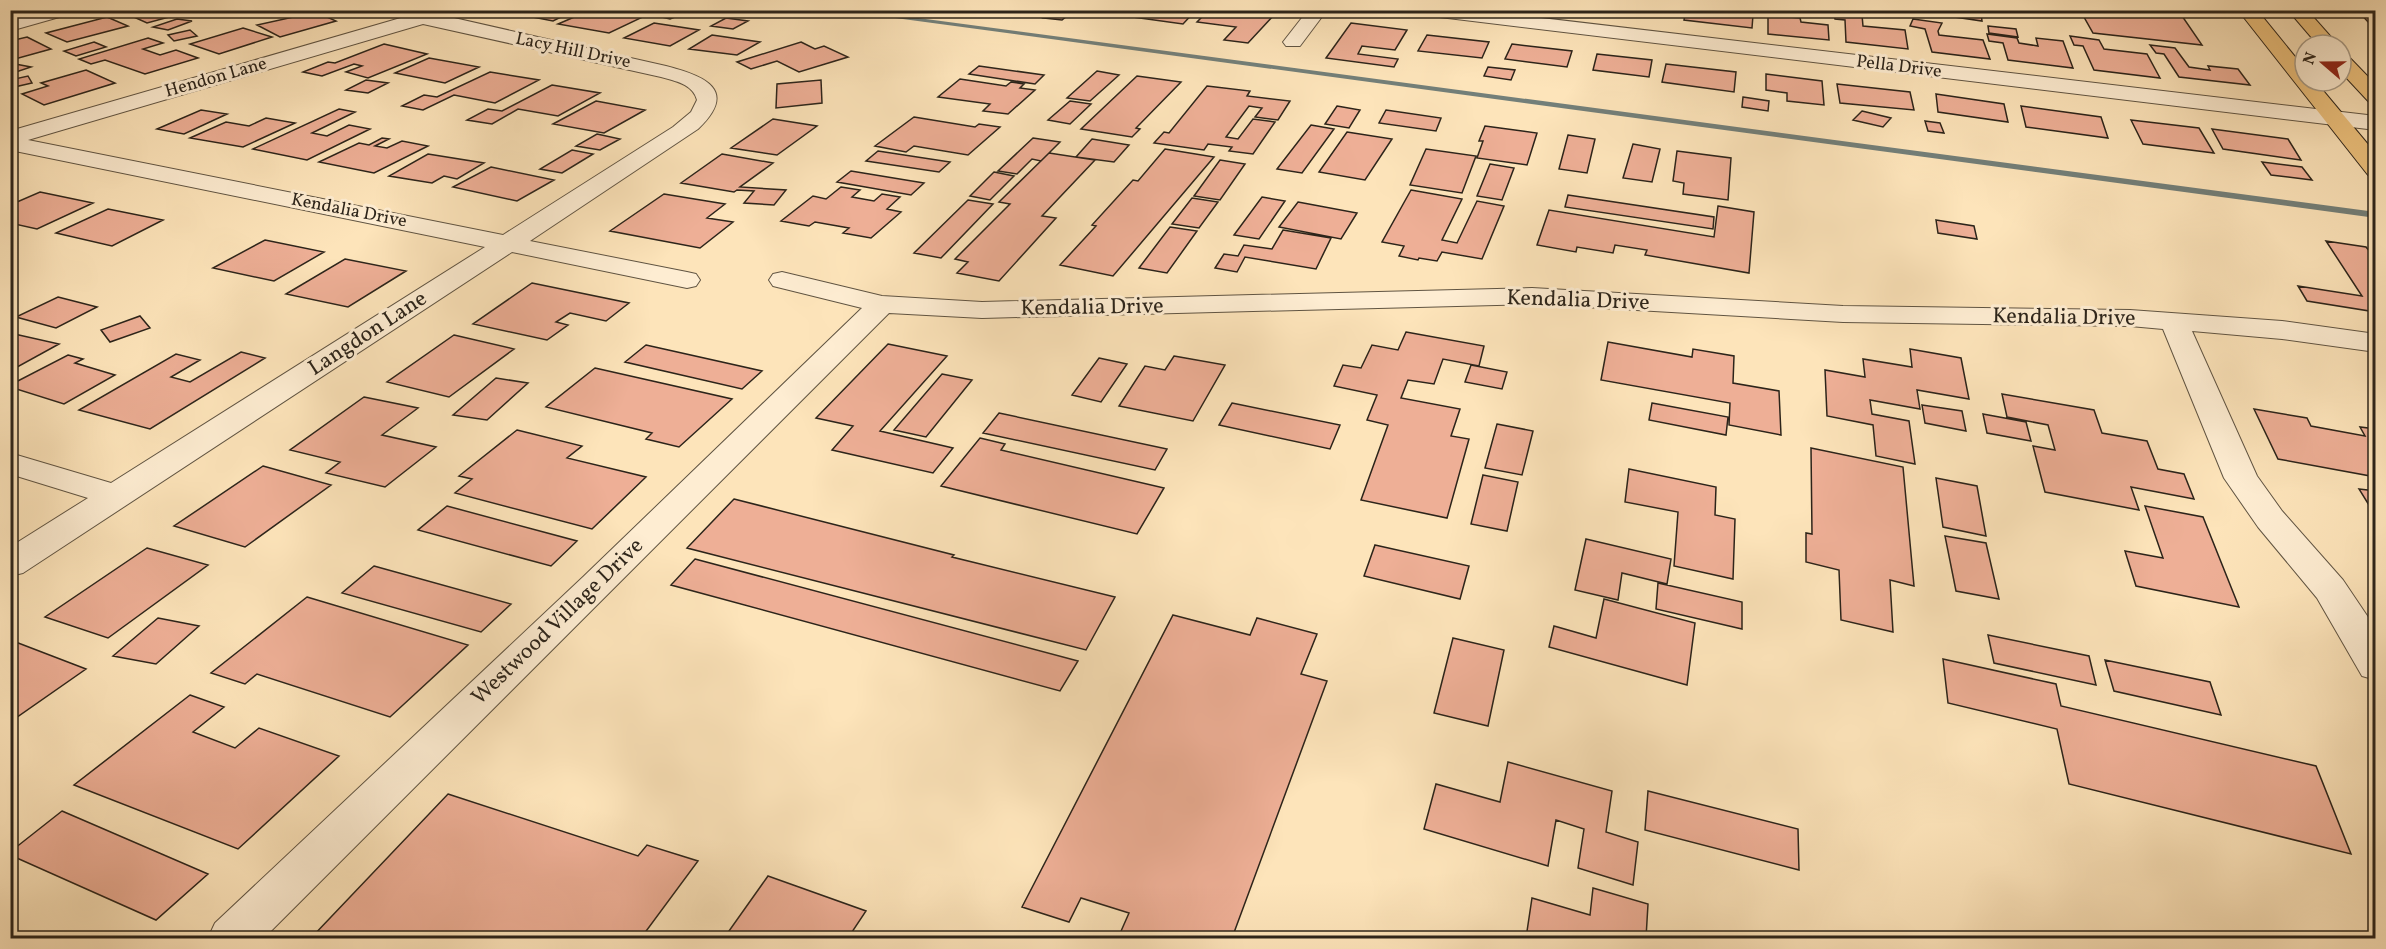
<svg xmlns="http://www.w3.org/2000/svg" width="2386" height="949" viewBox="0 0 2386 949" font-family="Vollkorn,serif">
<rect width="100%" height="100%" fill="#fde4ba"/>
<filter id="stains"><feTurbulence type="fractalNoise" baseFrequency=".00333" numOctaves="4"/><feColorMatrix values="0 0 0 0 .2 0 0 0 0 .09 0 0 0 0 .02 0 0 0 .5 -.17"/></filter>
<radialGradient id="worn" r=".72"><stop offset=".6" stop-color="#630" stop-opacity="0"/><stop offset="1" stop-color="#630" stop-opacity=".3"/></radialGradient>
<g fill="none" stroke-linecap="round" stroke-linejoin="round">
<!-- stream -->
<path fill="#737f79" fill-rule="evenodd" d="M836,10H858L2376,212V218Z"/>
</g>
<!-- building -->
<path fill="#eeaf96" stroke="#2c241a" stroke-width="1.5" d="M134,10H195L147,23L125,13Z
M519,10H575L553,21L512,13Z
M666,10H681L688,12L670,19L654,15Z
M1051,10H1062L1072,12L1062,20L1043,18Z
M1124,10H1196L1183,24L1118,15Z
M1209,10H1240L1274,15L1248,43L1224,40L1236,27L1197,22Z
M1520,10H1580L1578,17Z
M1686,10H1718L1753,15L1752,28L1684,20Z
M1955,10L1981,13L1982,21L1955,17Z
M2080,10H2178L2202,45L2093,33Z
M2357,10H2376V24H2370Z
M316,12L336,21L280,37L257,25Z
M586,12L617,17L627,12L647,15L609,33L558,24Z
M1834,12L1862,15L1863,26L1905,30L1908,49L1846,42L1845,20L1835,19Z
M1768,15L1800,18L1801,22L1828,25L1829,40L1768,34Z
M107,17L128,26L67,42L46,33Z
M726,18L748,21L733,29L711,26Z
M177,19L192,21L168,30L153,27Z
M1913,19L1942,23L1938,31L1939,35L1983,40L1990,59L1932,52L1925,29L1910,26Z
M654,23L699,30L670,46L624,38Z
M1351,23L1407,30L1395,50L1362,46L1358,54L1398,59L1394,67L1326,58Z
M1988,26L2016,29L2018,37L1989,33Z
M243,28L272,37L219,54L190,44Z
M190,30L197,36L174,41L168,35Z
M1987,34L2017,38L2019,43L2038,46L2036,38L2063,41L2073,68L2008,60L2003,43L1989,41Z
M712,35L760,42L737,55L689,49Z
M1427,35L1489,42L1482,58L1418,51Z
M2070,36L2099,40L2104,49L2147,54L2160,78L2094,70L2083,46L2074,45Z
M27,37L51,49L15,59L10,57V41Z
M148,38L163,43L143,49L160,55L176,50L198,58L145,74L105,60L91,64L79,59Z
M94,42L106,47L76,56L64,51Z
M801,42L815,49L824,46L848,57L799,72L777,61L751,69L737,62Z
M384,44L427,54L368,78L346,72L362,66L354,64L322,76L303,72L328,62L335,63Z
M1512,44L1572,51L1567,67L1505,59Z
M2150,45L2175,48L2189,67L2210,70L2208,66L2238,69L2250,85L2179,77L2164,54L2156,53Z
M1597,54L1652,60L1649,77L1593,70Z
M429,58L479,67L445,83L395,73Z
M10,63L31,67L10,74Z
M1666,64L1736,72L1734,92L1662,82Z
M979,66L1044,75L1035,84L969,74Z
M1488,67L1515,70L1511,80L1484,76Z
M86,70L115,83L44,105L22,94L48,86L41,83Z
M1097,71L1119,75L1090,101L1067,98Z
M490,72L539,80L495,103L454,95L423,110L402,106L424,95L437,97Z
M1766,74L1822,81L1824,105L1787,101V93L1766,90Z
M28,76L32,83L10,88V80Z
M1137,76L1181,82L1136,128L1140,129L1132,137L1081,129Z
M960,79L1006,86L1011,82L1024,84L1020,88L1035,90L1008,114L983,111L990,104L938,97Z
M366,80L388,83L368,93L346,90Z
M821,80L822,103L776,108L777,84Z
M1837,84L1910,92L1914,110L1840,103Z
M552,85L600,93L558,116L518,109L492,124L467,120L488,109L502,111Z
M1207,86L1250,91L1247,96L1290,101L1278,120L1255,117L1262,108L1249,106L1226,137L1238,139L1253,119L1275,122L1253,154L1229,151L1232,147L1208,144L1204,150L1154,143L1164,132L1169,133Z
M1936,94L2004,104L2008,122L1938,112Z
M1743,97L1769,101L1768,111L1742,107Z
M596,101L645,110L604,133L553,124Z
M1070,101L1091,104L1070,124L1048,120Z
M1337,106L1360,110L1349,128L1325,124Z
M2021,106L2101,117L2108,138L2026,127Z
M339,109L355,112L312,133L327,136L349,125L370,129L307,160L253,149Z
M201,110L227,114L184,134L157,129Z
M1386,110L1441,118L1436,131L1379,123Z
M1862,111L1891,118L1883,127L1853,120Z
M914,117L975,127L979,124L1000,127L968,155L914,146L906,152L875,146Z
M266,118L295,123L243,147L190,138L226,122L249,126Z
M773,119L817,126L777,155L731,148Z
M2131,120L2199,128L2214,153L2143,144Z
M1925,121L1940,123L1944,133L1928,131Z
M1311,125L1334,129L1302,173L1277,169Z
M1485,126L1537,133L1527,165L1477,158L1483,141H1479Z
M2212,129L2288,139L2301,160L2223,149Z
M1347,132L1392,139L1365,180L1319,172Z
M597,134L620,139L600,150L576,146Z
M1568,135L1595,139L1587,173L1559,169Z
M382,138L389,139L375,146L387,148L402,141L428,146L374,173L319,162L359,143L369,145Z
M1033,138L1060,142L1041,161L1032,159L1017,174L998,171Z
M1092,139L1129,145L1114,162L1076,157Z
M1633,144L1660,149L1652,182L1623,178Z
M1165,149L1214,157L1113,276L1060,265L1096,226L1092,225L1133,180L1138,181Z
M1426,149L1476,156L1462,193L1410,185Z
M572,150L593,154L562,173L540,169Z
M878,151L950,162L939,172L866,161Z
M1677,151L1731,158L1728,200L1683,194L1684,183L1673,181Z
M1049,153L1095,160L1042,216L1056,218L999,281L957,273L968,262L955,259L1010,204L999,202Z
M428,154L484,163L457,179L444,176L432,183L389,176Z
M722,154L773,163L740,187L786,190L774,205L744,203L754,191L737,190L734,192L681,183Z
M1220,160L1245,164L1220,200L1194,196Z
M2262,162L2302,167L2312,180L2271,175Z
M1490,164L1514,168L1502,200L1477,196Z
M491,167L554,180L517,201L453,187Z
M851,171L924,183L911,195L837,182Z
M994,172L1014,176L990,200L970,196Z
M841,187L860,190L852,197L874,201L882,194L900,197L887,209L901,212L871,238L843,233L849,228L815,222L809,226L781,221L813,196L826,199Z
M1411,190L1462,199L1442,240L1457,243L1477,201L1504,206L1482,259L1442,252L1437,261L1419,258L1418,260L1399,256L1404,246L1382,242Z
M40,192L93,203L37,229L10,223V205Z
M664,194L725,204L707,218L733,222L700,248L610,231Z
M1568,195L1714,217L1713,229L1565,207Z
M1262,197L1285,201L1259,239L1234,235Z
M1192,198L1218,202L1199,228L1172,224Z
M968,200L993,204L941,258L914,253Z
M1298,202L1357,213L1341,239L1279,227Z
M1718,206L1754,212L1749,273L1645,255L1647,250L1615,245L1613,253L1577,247L1576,252L1537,245L1549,210L1714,237Z
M108,209L163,220L112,246L56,233Z
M1936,220L1974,226L1977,239L1938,233Z
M1170,227L1197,231L1167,273L1139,268Z
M1283,230L1331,238L1316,269L1245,257L1237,272L1215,268L1224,254L1238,256L1244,245L1272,249Z
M265,240L324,252L274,281L213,268Z
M2326,241L2366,247L2376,259V312L2307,301L2298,286L2362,296Z
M345,259L406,271L348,307L286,294Z
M532,283L629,303L606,321L570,313L556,322L568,325L547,340L473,324Z
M58,297L97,307L56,328L16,317Z
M140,316L150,328L110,342L101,330Z
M1406,332L1484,346L1479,366L1443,359L1434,384L1408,380L1401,398L1460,409L1451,436L1469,439L1447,518L1361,500L1388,425L1367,420L1377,395L1334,386L1343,365L1361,368L1372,345L1398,350Z
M10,333L59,344L10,371Z
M454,335L514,349L449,397L387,382Z
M1608,342L1692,357L1693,349L1734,356L1733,383L1779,391L1781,435L1729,425L1730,403L1601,380Z
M888,344L947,356L880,431L953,448L933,473L832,450L853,426L816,418Z
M646,345L762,371L742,389L625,362Z
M1910,349L1961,358L1969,399L1917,390L1920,409L1870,400L1872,414L1909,421L1915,464L1876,456L1873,425L1827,416L1825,370L1865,377L1863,359L1912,367Z
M241,352L265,358L150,429L79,410L176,354L200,360L171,377L190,382Z
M68,355L83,359L75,363L115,375L64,404L10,387V385Z
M1174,356L1225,365L1193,421L1119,406L1145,366L1165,370Z
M1099,358L1127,364L1101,402L1072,395Z
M1471,365L1507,372L1502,389L1465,382Z
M595,368L732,399L679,447L646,439L652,433L546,407Z
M942,374L972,380L926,437L894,430Z
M496,378L528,383L487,420L453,415Z
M2002,394L2094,410L2102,433L2147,441L2158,469L2184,474L2194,499L2131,487L2139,510L2045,492L2033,446L2055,450L2048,425L2007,417Z
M364,397L418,408L382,435L436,447L385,487L326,473L340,462L290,450Z
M1232,403L1340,425L1330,449L1219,425Z
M1652,403L1728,417L1726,435L1649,420Z
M1922,405L1962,411L1966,431L1925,423Z
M2254,409L2307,418L2311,426L2365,436L2360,427L2376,429V477L2278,459Z
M999,413L1167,449L1155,470L983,433Z
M1983,414L2026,422L2031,441L1987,433Z
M1497,424L1533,431L1522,475L1485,468Z
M517,430L582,446L567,458L646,477L592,529L455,493L472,479L459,476Z
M980,438L1005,444L1001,450L1164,488L1137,534L941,486Z
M1811,448L1903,467L1914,586L1890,580L1893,632L1841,620L1839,570L1806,562V533L1812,534Z
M263,466L331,485L245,547L174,526Z
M1629,469L1716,487L1715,515L1735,519L1733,579L1674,566L1678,512L1625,502Z
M1483,475L1518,482L1507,531L1471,524Z
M1936,478L1977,486L1986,536L1943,527Z
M2359,489L2376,491V511L2372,510Z
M734,499L954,555L952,557L1115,597L1086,650L687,548Z
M447,506L577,541L551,566L418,530Z
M2145,506L2203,517L2239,607L2136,586L2125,551L2163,558Z
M1945,536L1986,543L1999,599L1956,591Z
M1586,539L1671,559L1667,584L1622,573L1618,600L1575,590Z
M1375,545L1469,566L1460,599L1364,576Z
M147,548L208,565L108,638L45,617Z
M695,559L1078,661L1060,691L671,585Z
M374,566L511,604L481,632L342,593Z
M1658,583L1742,602V629L1656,609Z
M307,597L468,645L390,717L257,674L245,684L211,673Z
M1604,599L1695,623L1687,685L1549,647L1554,626L1596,638Z
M1173,615L1250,635L1257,618L1317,634L1301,674L1327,681L1232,938H1118L1129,913L1081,898L1069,922L1022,907Z
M158,618L199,626L156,664L113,656Z
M1988,635L2089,656L2096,685L1994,663Z
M1453,638L1504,650L1488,726L1434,713Z
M13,641L86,669L10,722V643Z
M1943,659L2056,684L2061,706L2316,766L2351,854L2069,784L2057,729L1948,703Z
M2105,660L2210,682L2221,715L2114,691Z
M190,695L224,707L193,732L235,748L259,728L339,756L238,849L74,785Z
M1508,762L1612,791L1606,832L1638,842L1633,885L1578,868L1584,829L1556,820L1548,866L1424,829L1436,784L1500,802Z
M1648,791L1798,829L1799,870L1645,830Z
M448,794L638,856L647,845L698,861L641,938H311Z
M62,811L208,874L156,920L10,855V852Z
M768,876L866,911L848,938H724Z
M1593,888L1648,904L1646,938H1526L1532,898L1590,915Z"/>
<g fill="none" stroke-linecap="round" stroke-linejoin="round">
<!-- minor casing -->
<g stroke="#605442" stroke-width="2">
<path id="minor" d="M42,10H73L70,14L10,31V19Z
M392,10H419L666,66C705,76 739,90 698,129L530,241L687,272L696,274L700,280L696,286L687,288L512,252L23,573L10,576V547L88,498L10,474V453L111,483L485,247L10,150V131L404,17ZM423,24L661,77C675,81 693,84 697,100L691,112L673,127L503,235L28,140Z
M1308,10H1327L1300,46H1286L1283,42Z
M1414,10H1474L2376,116V130L1423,15Z
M782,272L882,296L982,302L1532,288L1843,306L2130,310L2282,321L2376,334V352L2282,339L2192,331L2257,476L2282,511L2343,580L2376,629V680L2362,676L2317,598L2258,527L2224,478L2163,329L2130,326L1843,322L1532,304L982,318L889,313L264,938H208L215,923L583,577L862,308L773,286L769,280L773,274Z"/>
</g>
<!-- major casing -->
<g stroke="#2c241a" stroke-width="2">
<path id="major" d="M2238,10H2257L2305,69V81H2315L2376,154V177L2368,175Z
M2288,10H2307L2338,45H2318Z
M2341,54L2348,56L2376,85V104L2369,102L2341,72Z"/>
</g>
<!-- minor -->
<use href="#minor" fill="#feedd2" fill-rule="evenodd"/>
<!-- major -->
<use href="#major" fill="#eec27d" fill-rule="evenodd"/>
</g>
<g text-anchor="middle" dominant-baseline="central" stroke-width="6" stroke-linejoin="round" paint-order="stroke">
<!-- far-street labels -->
<g font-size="18" fill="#2c241a" stroke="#feedd2">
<text transform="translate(573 51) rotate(12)">Lacy Hill Drive</text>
<text transform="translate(1899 67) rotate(7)">Pella Drive</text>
<text transform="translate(216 78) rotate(-16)">Hendon Lane</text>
<text transform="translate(349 211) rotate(11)">Kendalia Drive</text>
</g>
<!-- street labels -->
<g font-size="22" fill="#2c241a" stroke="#feedd2">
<text transform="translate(1578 301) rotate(2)">Kendalia Drive</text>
<text transform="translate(1092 308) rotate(-1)">Kendalia Drive</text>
<text transform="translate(2064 318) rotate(1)">Kendalia Drive</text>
<text transform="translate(368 334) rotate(-33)">Langdon Lane</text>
<text transform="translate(558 622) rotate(-44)">Westwood Village Drive</text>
</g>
</g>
<!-- margin -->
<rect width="2386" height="949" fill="none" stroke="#fde4ba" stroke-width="36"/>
<rect x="12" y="12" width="2362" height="925" fill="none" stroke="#2c241a" stroke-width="3"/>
<rect x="18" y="18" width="2350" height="913" fill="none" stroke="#2c241a" stroke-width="1.5"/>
<!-- north arrow -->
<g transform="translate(2323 63) rotate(290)"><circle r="28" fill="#feedd2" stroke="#aa9d88" stroke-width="1.5"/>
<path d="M0-4.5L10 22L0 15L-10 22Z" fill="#8f2418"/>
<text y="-9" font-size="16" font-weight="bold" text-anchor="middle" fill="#2c241a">N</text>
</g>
<rect width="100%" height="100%" filter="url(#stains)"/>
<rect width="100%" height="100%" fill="url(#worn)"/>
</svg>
